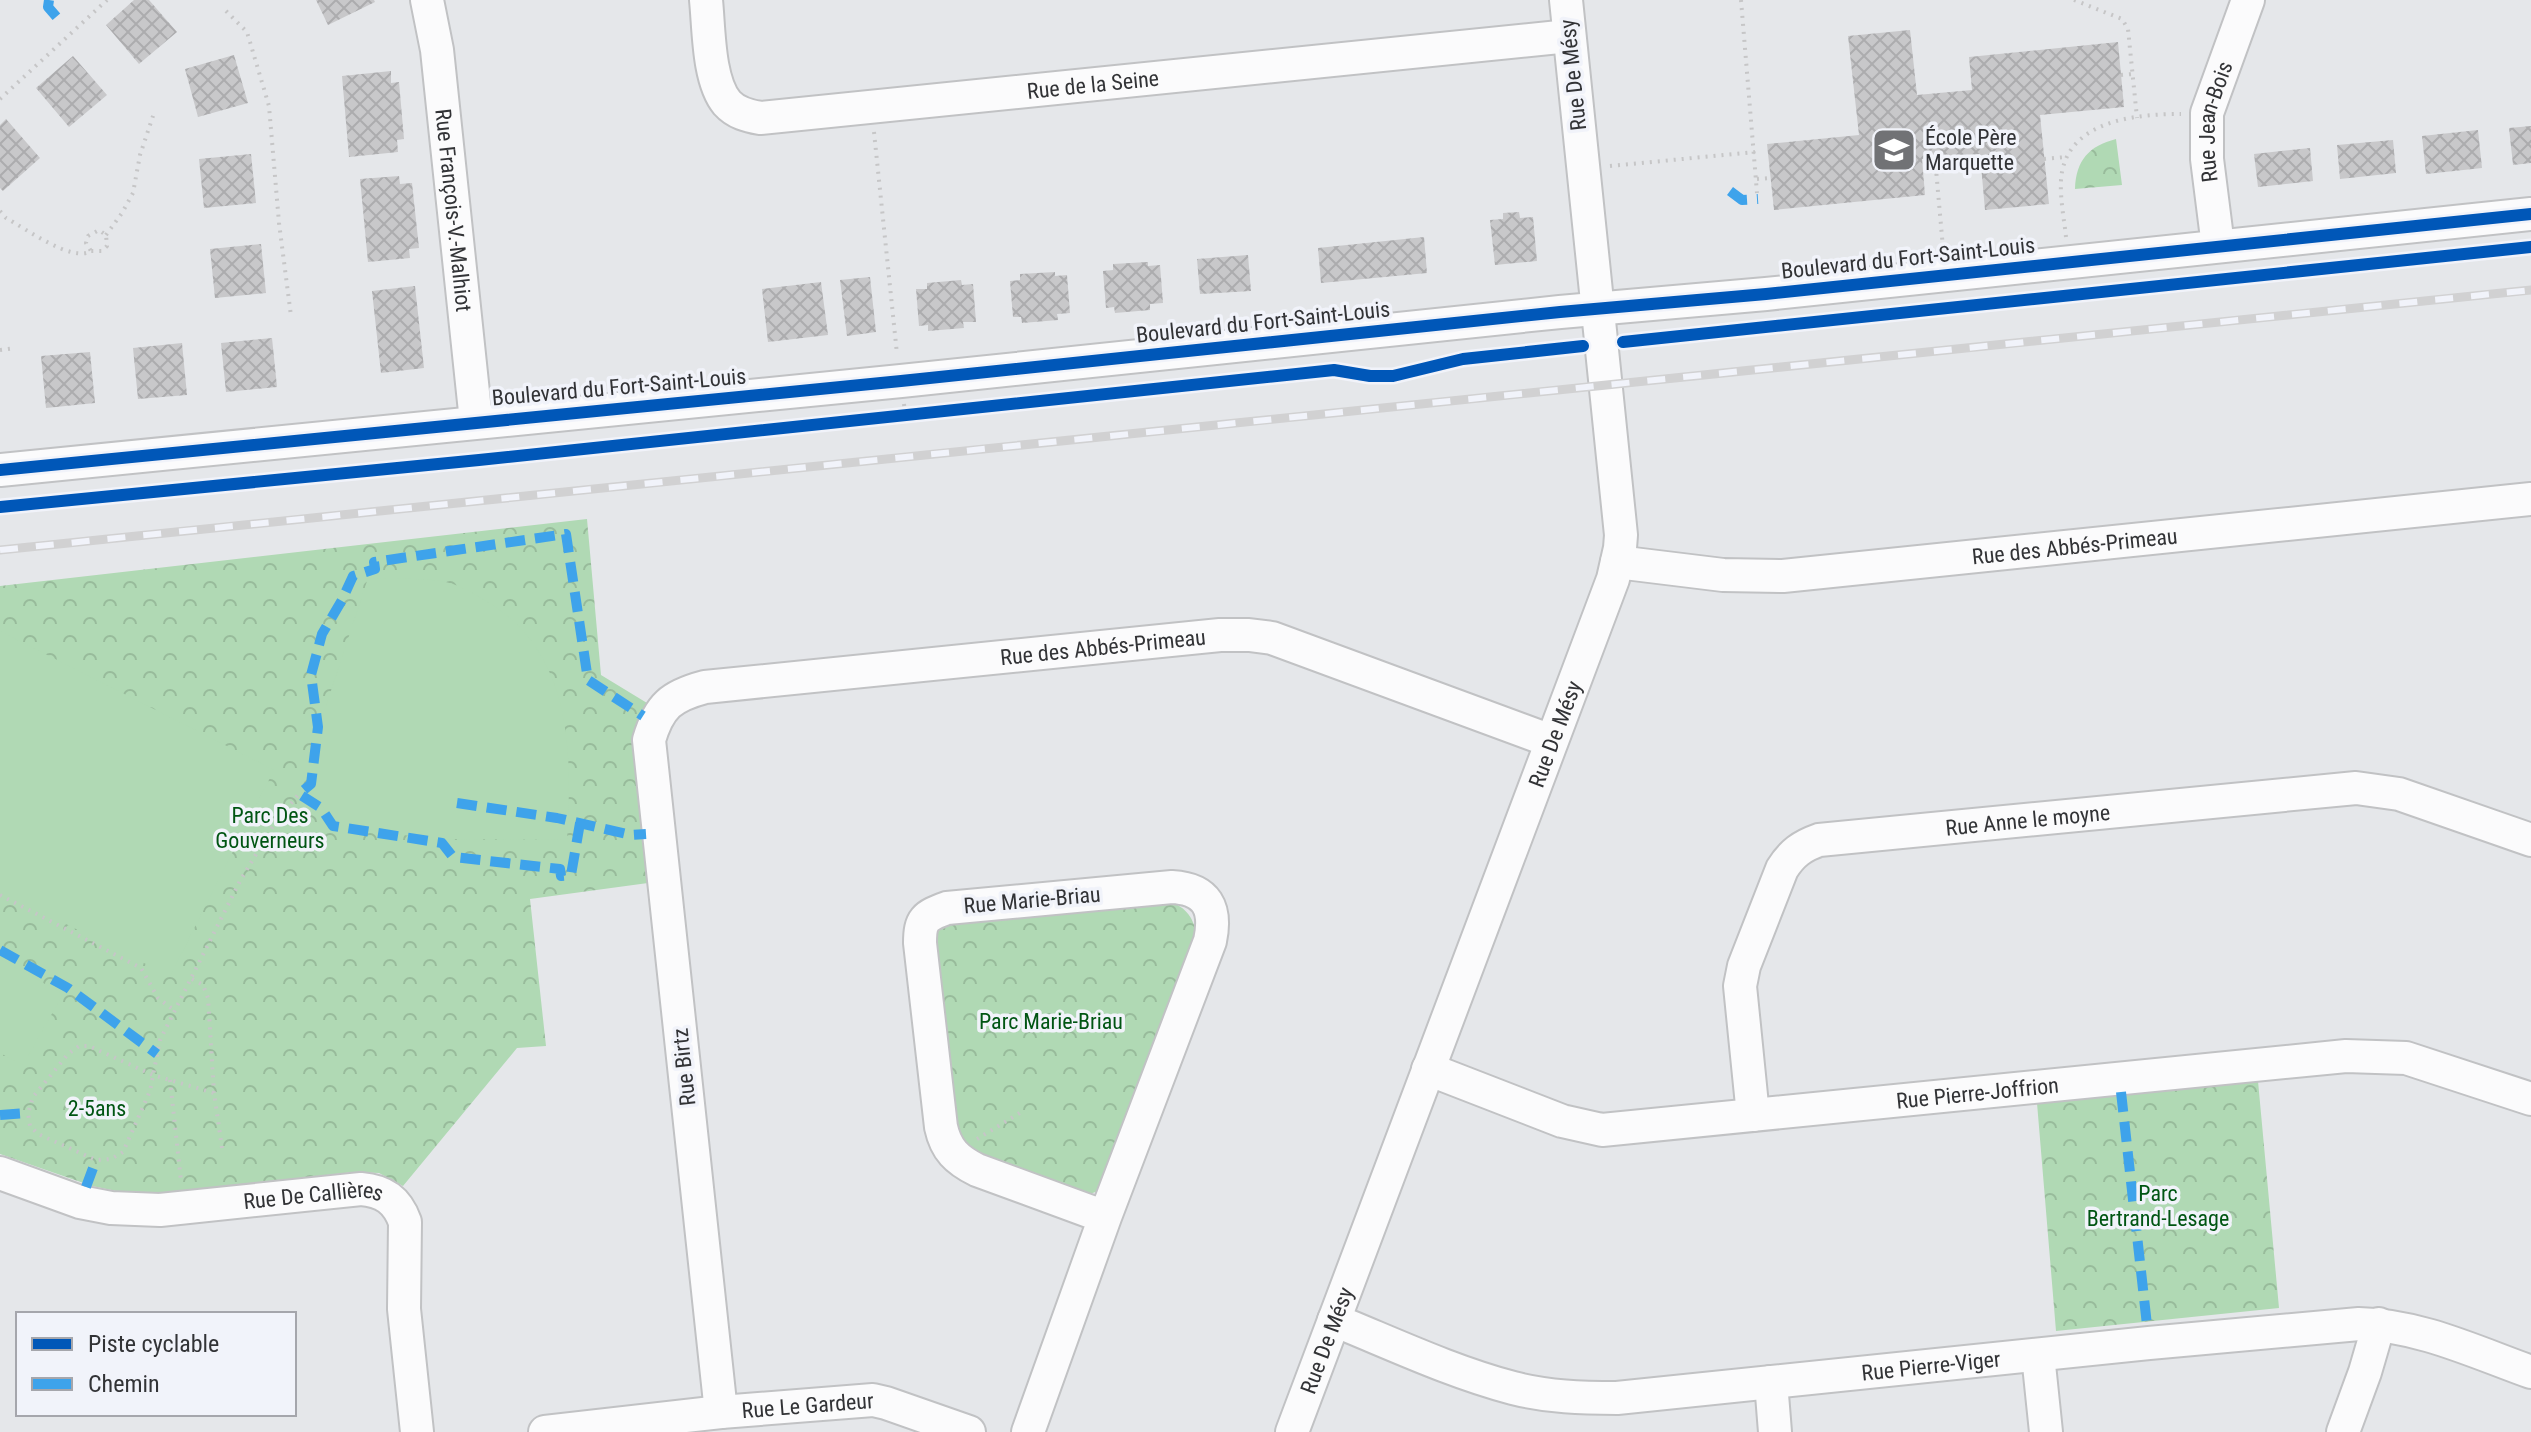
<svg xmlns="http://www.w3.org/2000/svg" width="2531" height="1432" viewBox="0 0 2531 1432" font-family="'Roboto Condensed',sans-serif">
<defs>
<pattern id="park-crowns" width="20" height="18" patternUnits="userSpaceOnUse" patternTransform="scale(2)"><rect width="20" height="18" fill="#b0d9b4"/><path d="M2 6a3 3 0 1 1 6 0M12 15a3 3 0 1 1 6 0" fill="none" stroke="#98bb9b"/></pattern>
<pattern id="building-cross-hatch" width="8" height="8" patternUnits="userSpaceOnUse" patternTransform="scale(2)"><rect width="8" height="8" fill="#c8c8ca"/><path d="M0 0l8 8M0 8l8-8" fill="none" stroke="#acacae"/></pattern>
</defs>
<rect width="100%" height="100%" fill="#e5e7ea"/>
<!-- park -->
<path fill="url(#park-crowns)" d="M2116,139L2122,185L2075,189C2076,160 2089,146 2116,139Z
M587,519L601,675L647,703L637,723L633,751L648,883L530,899L546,1046L517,1048L403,1186L379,1173L354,1172L164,1193L121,1192L92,1186L0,1154V586Z
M1169,901C1187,908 1194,918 1197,937L1098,1191L1090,1194L1078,1192L972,1152L955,1130L934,943C937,931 940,927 951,923Z
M2258,1081L2279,1308L2056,1331L2037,1103Z"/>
<!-- pitch -->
<path fill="#b0d9b4" d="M368,578C392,579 418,578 441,581C459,584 476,595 491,604C573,657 572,753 567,840L429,839L335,824L313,793L324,712Z
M0,631L274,770L170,976L0,891Z
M0,959L63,994L23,1065L0,1053Z"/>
<!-- building -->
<path fill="url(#building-cross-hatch)" d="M134,0H149L177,32L139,64L106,25Z
M316,0H374L375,2L328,25Z
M1910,30L1917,95L1972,90L1969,57L2118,42L2124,107L2040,115L2049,204L1985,210L1980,154L1922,159L1925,195L1774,210L1767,144L1859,135L1848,36Z
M234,55L248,103L198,117L185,69Z
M73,56L107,95L69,127L36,88Z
M391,71V83L399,82L404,139L397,140L398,152L349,157L342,76Z
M6,119L40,158L3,191L0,188V125Z
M2531,126V163L2513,165L2509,128Z
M2478,130L2482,168L2426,174L2422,136Z
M2393,140L2396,173L2340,179L2337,145Z
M2310,148L2313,181L2258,187L2254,154Z
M251,154L256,203L204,208L199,159Z
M399,176L400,184L412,183L419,248L409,249L410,258L368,262L360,179Z
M1519,212L1520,218L1533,217L1537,261L1495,265L1490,220L1503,219V213Z
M1424,237L1427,273L1321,283L1318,248Z
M261,244L266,293L215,298L210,249Z
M1248,255L1251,291L1200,294L1197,259Z
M1148,262V266L1160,265L1163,303L1150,304V310L1115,313L1114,307L1106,308L1103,271L1113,270V264Z
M1055,272V276L1067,275L1070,313L1057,314L1058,320L1022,323L1021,317H1013L1010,281L1020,280V274Z
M870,277L876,332L847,336L840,280Z
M961,280L962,285L973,284L976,322H963L964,328L928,331V325L919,326L916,289H927V283Z
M821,282L828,335L768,342L762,289Z
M415,286L424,368L381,373L372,291Z
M272,338L277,387L226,392L221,343Z
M182,343L187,395L138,399L133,348Z
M90,352L95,403L46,408L41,356Z"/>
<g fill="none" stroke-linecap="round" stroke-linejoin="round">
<!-- minor casing -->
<g stroke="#c1c2c4" stroke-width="36">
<g id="minor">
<path id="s1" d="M427,0L437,50L476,421"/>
<path id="s2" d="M706,0C709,29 708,80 727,103C736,113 748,116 760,118L1569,36"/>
<path id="s3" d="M2218,246L2207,159V113L2248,0"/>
<path d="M0,470L901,381L1560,312L1766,294L2531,214"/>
<path id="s4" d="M1617,562L1723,575L1783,576L2531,499"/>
<path id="s5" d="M1428,1069L1562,1121L1602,1130L2346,1056L2406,1058L2531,1099"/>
<path id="s6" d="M1753,1115L1740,986L1744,966L1782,869C1792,853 1802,846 1819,840L2356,788L2399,794L2531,840"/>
<path id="s7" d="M0,1173L80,1202L111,1208L160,1210L361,1189C384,1191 397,1200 405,1222L404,1309L417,1432"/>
<path id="s8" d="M1334,1320C1393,1344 1452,1372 1513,1388C1548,1397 1582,1398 1617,1398L2149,1343L2359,1324C2419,1325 2475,1352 2531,1372"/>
<path d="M2038,1355L2046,1432"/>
<path d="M1771,1382L1775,1432"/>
<path id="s9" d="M721,1412L649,740C659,706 671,696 705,687L1220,635H1249L1272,638L1551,741"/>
<path id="s10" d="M545,1432L721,1412L873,1400L886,1403L969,1432"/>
<path d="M1028,1432L1105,1217L1210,941C1217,908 1207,889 1172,887L947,908C925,916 920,919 920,943L941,1127C946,1150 957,1160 977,1170L1105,1217"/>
<path id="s11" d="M1292,1432L1613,579L1620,548L1621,535L1566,0"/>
<path d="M2343,1432L2365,1372L2379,1324"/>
</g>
</g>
<!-- path -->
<path stroke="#c6c6c7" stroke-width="4" stroke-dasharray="2 6" stroke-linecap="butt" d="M1741,0L1757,193
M2074,0L2122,19L2128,29L2137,118
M226,11L247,32L269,106L279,223L291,316
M2121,75L2133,74
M0,99L107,0
M874,132L897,354
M1935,158L1943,248
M2044,159L2066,157
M1610,166L1755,152
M1757,179L1770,178
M0,211L6,218C25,228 72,263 91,251L86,243L88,236L99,230L106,235L107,246L102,251H91
M106,235L122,213L133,193L140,155L154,113
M2066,237C2064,218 2060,199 2061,180C2065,121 2134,114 2181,114
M0,350L15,348
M904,404L905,414
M0,895L141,968L158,998L175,1011
M192,979L203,985L208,998L214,1093
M170,1080L181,1181
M977,1139L1023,1111
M222,1148L214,1093L153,1075L89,1046H79L68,1054L33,1097L28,1113L30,1126L38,1134L96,1160L111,1159L123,1152L150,1091L160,1040L240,881L276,821L299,794"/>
<!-- minor -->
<use href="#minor" stroke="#fbfbfc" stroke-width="32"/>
<!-- rail casing -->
<g stroke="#d1d1d2" stroke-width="9">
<path id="rail" d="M0,550L2531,290"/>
</g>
<!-- rail -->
<use href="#rail" stroke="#f1f3fa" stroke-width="6" stroke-dasharray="18" stroke-linecap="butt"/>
<!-- quiet -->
<path stroke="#3ea3eb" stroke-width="10" stroke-dasharray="20 10" stroke-linecap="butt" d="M49,0L48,7L60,21
M1730,191L1742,200L1758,199
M457,803L557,818L631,835L646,834
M580,823L571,875L561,876L560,869L453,857L442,843L333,826L321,808L299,794L311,784L318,727L311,675L322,634L342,600L353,576L375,569L374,562L566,534L588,680L643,716
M0,950L68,988L157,1054
M2121,1092L2147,1325
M0,1115L28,1113
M86,1187L96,1160"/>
<!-- cycleway casing -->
<g stroke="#f1f3fa" stroke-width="17">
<path id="cycleway" d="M1623,342L2531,247
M0,470L901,381L1560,312L1766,294L2531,214
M0,507L479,460L1334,370L1370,376H1393L1463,359L1583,346"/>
</g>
<!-- cycleway -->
<use href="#cycleway" stroke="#0057b8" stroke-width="12"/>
</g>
<!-- icons -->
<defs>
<g id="school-square" transform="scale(2.3)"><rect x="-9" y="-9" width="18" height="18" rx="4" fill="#717275" stroke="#f1f3fa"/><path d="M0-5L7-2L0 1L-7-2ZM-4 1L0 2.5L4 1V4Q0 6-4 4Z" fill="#fff"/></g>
</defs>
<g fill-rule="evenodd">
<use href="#school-square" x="1894" y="150"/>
</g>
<g text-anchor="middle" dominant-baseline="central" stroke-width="7" stroke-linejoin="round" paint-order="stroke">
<!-- street labels -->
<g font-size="22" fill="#323336" stroke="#f1f3fa">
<text transform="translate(1573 75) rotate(-96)">Rue De Mésy</text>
<text stroke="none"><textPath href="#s2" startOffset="478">Rue de la Seine</textPath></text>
<text stroke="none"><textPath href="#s3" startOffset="126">Rue Jean-Bois</textPath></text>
<text stroke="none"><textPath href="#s1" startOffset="212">Rue François-V.-Malhiot</textPath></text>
<text transform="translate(1908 258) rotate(-6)">Boulevard du Fort-Saint-Louis</text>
<text transform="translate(1263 322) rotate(-6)">Boulevard du Fort-Saint-Louis</text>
<text transform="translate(619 387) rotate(-5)">Boulevard du Fort-Saint-Louis</text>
<text stroke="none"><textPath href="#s4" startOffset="460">Rue des Abbés-Primeau</textPath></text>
<text stroke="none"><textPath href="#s9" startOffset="1158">Rue des Abbés-Primeau</textPath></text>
<text stroke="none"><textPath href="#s11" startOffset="746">Rue De Mésy</textPath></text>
<text stroke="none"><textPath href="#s6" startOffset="512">Rue Anne le moyne</textPath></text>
<text transform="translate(1032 900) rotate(-5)">Rue Marie-Briau</text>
<text transform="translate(684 1067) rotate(-96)">Rue Birtz</text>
<text stroke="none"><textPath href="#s5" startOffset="562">Rue Pierre-Joffrion</textPath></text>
<text stroke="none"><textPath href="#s7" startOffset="320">Rue De Callières</textPath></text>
<text stroke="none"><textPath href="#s11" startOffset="98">Rue De Mésy</textPath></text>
<text stroke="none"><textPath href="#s8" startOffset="612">Rue Pierre-Viger</textPath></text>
<text stroke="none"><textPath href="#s10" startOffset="264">Rue Le Gardeur</textPath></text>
</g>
<!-- poi labels -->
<g font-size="22" fill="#323336" stroke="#f1f3fa" text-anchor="start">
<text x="1925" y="137">École Père<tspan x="1925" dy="25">Marquette</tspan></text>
</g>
<!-- park labels -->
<g font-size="22" fill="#005513" stroke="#f1f3fa">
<text x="270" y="815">Parc Des<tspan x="270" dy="25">Gouverneurs</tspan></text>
<text x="1051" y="1021">Parc Marie-Briau</text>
<text x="97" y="1108">2-5ans</text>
<text x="2158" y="1193">Parc<tspan x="2158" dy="25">Bertrand-Lesage</tspan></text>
</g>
</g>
<!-- legend -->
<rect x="16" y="1312" width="280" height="104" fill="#f1f3fa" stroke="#a5a6ac" stroke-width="2"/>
<rect x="32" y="1338" width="40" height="12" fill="#0057b8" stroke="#a5a6ac" stroke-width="2"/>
<text x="88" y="1352" font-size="24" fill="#323336">Piste cyclable</text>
<rect x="32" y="1378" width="40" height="12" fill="#3ea3eb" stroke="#a5a6ac" stroke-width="2"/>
<text x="88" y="1392" font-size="24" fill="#323336">Chemin</text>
</svg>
